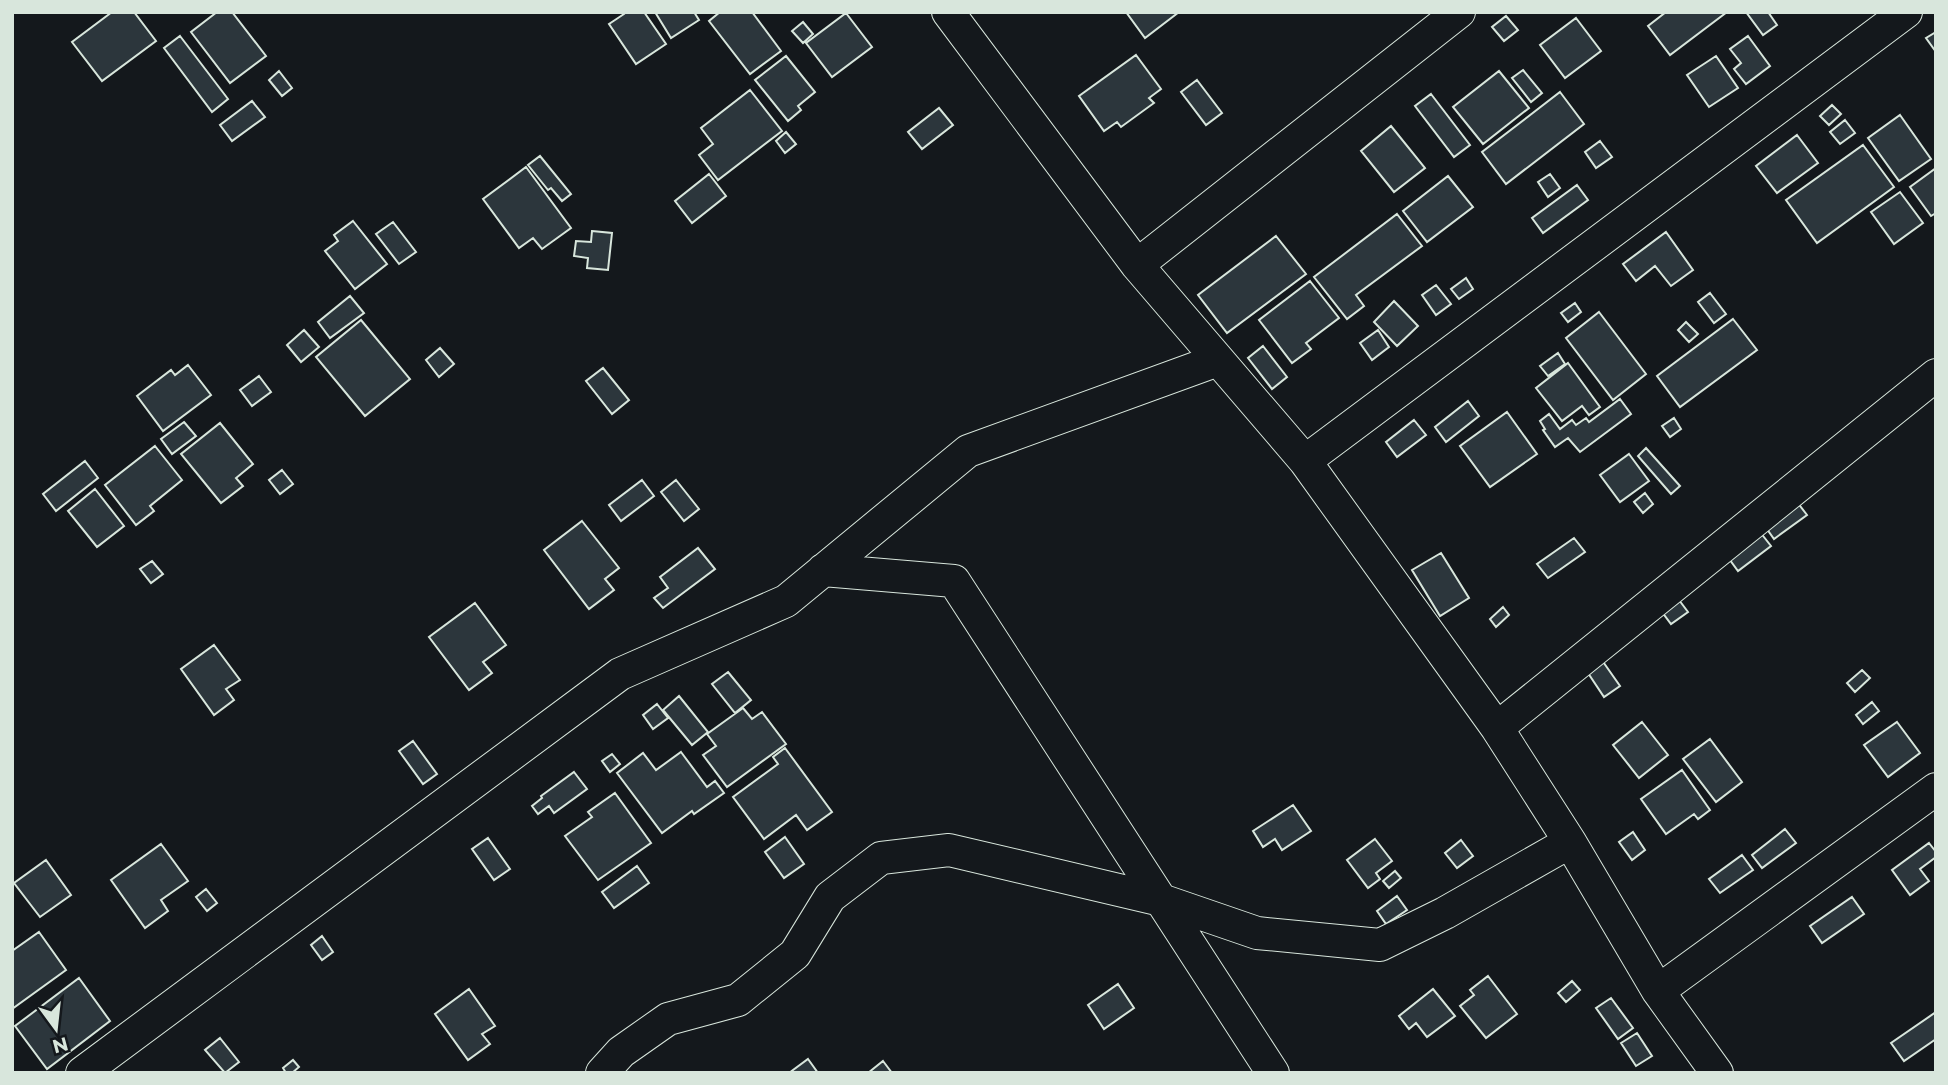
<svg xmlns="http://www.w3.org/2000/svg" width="1948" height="1085" viewBox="0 0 1948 1085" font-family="Montserrat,sans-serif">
<rect width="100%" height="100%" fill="#14181c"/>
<!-- building -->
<path fill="#2c363c" stroke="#d8e6dc" stroke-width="2" d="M112,12H134L156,41L102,81L72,42Z
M217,12H232L266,56L230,83L191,32Z
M623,12H644L666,44L636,64L609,24L624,14Z
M655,12H694L699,20L671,38Z
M720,12H752L781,51L750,74L709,21Z
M1126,12H1179L1145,38Z
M1666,12H1727L1670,55L1648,26Z
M1746,12H1768L1777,25L1763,35Z
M846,13L872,47L832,77L806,43Z
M1506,16L1518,30L1504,41L1492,27Z
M1576,18L1601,51L1565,78L1540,45Z
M803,22L813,34L803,43L792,31Z
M1936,32V52L1926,38Z
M180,36L228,99L212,112L164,48Z
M1748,36L1770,66L1746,84L1734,69L1741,63L1730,49Z
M1136,55L1161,89L1149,98L1154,103L1121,127L1117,122L1104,131L1079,96Z
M786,56L815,92L798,106L801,110L788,121L755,80Z
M1716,56L1738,88L1709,107L1687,75Z
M1523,70L1542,93L1531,102L1512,78Z
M279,71L292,88L282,96L269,80Z
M1499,71L1529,108L1483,144L1453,107Z
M1197,80L1222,113L1206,125L1181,92Z
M750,90L782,131L718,180L699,155L713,144L701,128Z
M1560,92L1584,124L1506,184L1482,152Z
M1431,94L1470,145L1454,157L1415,106Z
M252,101L265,117L232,141L220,125Z
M1832,105L1841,114L1829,125L1820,116Z
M939,108L953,125L922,149L908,132Z
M1900,115L1931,159L1899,181L1868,138Z
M1845,120L1855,133L1840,144L1830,132Z
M1391,126L1425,168L1394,192L1361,151Z
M786,132L796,144L785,153L776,141Z
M1797,135L1818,163L1777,193L1756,166Z
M1600,141L1612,157L1596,168L1585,152Z
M1863,145L1894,187L1817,243L1786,200Z
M540,156L571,194L562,201L551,188L548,190L528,165Z
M526,167L571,228L542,249L533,238L519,248L483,199Z
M1936,168V213L1931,216L1910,187Z
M709,174L726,196L692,223L675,201Z
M1550,174L1560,188L1548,197L1538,182Z
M1448,176L1473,207L1427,242L1403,211Z
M1577,185L1588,200L1543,233L1532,218Z
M1900,192L1923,223L1894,244L1871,212Z
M1397,214L1422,246L1356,295L1364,306L1347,319L1314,277Z
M353,221L387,264L355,289L325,251L338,241L334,235Z
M393,222L416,252L399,264L376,234Z
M592,231L612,233L608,270L587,268L588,258L574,256L576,241L591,242Z
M1666,232L1693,270L1671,286L1655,266L1636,281L1623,264Z
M1276,236L1306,274L1227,333L1198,295Z
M1466,278L1473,289L1459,299L1451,289Z
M1310,281L1339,318L1306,343L1311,349L1292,363L1259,320Z
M1436,285L1451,304L1436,315L1422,295Z
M1710,293L1726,314L1714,323L1698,302Z
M350,296L364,313L330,338L318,322Z
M1394,301L1418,326L1397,346L1374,322Z
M1575,303L1581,312L1568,322L1561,313Z
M1599,312L1646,374L1613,400L1566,338Z
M1733,319L1757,350L1680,407L1657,376Z
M361,320L410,379L365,416L316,357Z
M1686,322L1698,334L1689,342L1678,330Z
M304,330L319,347L301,362L287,345Z
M1378,330L1389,347L1372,360L1360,343Z
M1263,346L1287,377L1272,389L1248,358Z
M440,348L454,364L439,377L426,360Z
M1558,353L1565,364L1548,376L1540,366Z
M1568,363L1600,407L1589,415L1582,406L1562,421L1536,388Z
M188,365L211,395L163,431L137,396L171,370L175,375Z
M603,368L629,400L612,414L586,381Z
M259,376L271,392L252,406L240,390Z
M1620,399L1631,414L1580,452L1568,438L1555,447L1543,430L1545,429L1540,421L1549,414L1560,429L1572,420L1576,425L1586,418L1589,422Z
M1468,401L1479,416L1446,442L1435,427Z
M1507,412L1537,454L1490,487L1460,446Z
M1674,418L1681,429L1670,437L1662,426Z
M1414,420L1426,435L1397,457L1386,442Z
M184,422L196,436L172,454L161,439Z
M220,423L253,464L236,478L243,486L221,503L181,454Z
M155,446L182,480L150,506L154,511L136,525L105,485Z
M1646,448L1680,486L1671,494L1638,456Z
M1629,454L1649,481L1620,502L1600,475Z
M85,461L98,478L56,511L43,494Z
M282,470L293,484L280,494L269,480Z
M642,480L654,496L621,521L609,505Z
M676,480L699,509L684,521L661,492Z
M95,489L124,526L97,547L68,511Z
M1645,493L1653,504L1643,513L1634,502Z
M1794,498L1807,515L1774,539L1762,522Z
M582,521L619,568L605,579L614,590L589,609L544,550Z
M1760,532L1771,546L1738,571L1727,556Z
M1574,538L1585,552L1548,578L1537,564Z
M698,548L715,569L663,608L654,598L668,588L660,577Z
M1441,553L1469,598L1440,616L1412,570Z
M152,561L163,574L151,583L140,569Z
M1679,600L1688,612L1671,624L1662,612Z
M475,603L506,645L483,662L492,673L469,690L429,637Z
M1503,607L1509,615L1496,627L1490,619Z
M214,645L240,680L226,689L234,700L214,715L181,669Z
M1599,656L1620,686L1604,697L1584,667Z
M1862,670L1870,678L1855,692L1847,683Z
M728,672L751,700L735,713L712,684Z
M679,696L708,732L692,745L663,710Z
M1872,702L1879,711L1863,724L1856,715Z
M657,704L668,718L653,729L643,715Z
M743,708L752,719L762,712L786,744L727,787L703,755L716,746L707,734Z
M1642,722L1668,755L1639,778L1613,745Z
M1897,722L1920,753L1888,777L1864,745Z
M1710,739L1742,782L1716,802L1683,759Z
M413,741L437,774L423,784L399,751Z
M785,748L832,812L807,830L796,815L764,839L733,797L778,764L773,757Z
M681,752L707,787L715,781L724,793L694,814L692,811L662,833L617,773L643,753L656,770Z
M612,754L620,764L610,772L602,761Z
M1682,770L1710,810L1698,819L1694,814L1666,834L1641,799Z
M574,772L587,789L554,813L549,806L538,814L532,806L542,798L541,796Z
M615,793L651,843L598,880L565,836L592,817L588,812Z
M1293,805L1311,831L1282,850L1275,839L1263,847L1253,831Z
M1785,829L1796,843L1762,868L1752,855Z
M1633,832L1645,850L1632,860L1619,842Z
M785,837L804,864L784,878L765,852Z
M488,838L510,869L494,880L472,849Z
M1375,839L1392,861L1376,873L1380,879L1368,888L1347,860Z
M1461,840L1473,856L1457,868L1445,853Z
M1929,843L1936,852V857L1920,869L1929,881L1910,895L1892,870Z
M161,844L188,881L161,900L168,911L145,928L111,880Z
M1742,855L1753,870L1720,893L1709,879Z
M46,860L71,895L40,917L14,883Z
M637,866L649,883L614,908L602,892Z
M1395,871L1401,878L1389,888L1383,881Z
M206,889L217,903L207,911L196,897Z
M1397,896L1407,910L1386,924L1377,911Z
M1852,897L1864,914L1822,943L1810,926Z
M39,932L66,970L12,1009V951Z
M322,936L333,952L322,960L311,945Z
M1488,976L1517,1014L1486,1038L1460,1006L1474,995L1470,990Z
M79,978L110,1021L47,1069L15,1026Z
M1572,981L1580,990L1566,1002L1558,993Z
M1118,984L1134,1008L1104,1029L1088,1005Z
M469,989L495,1026L482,1034L490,1044L468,1060L435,1014Z
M1433,989L1455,1016L1427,1037L1416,1023L1409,1029L1399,1016Z
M1611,998L1633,1028L1618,1039L1596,1008Z
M1936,1012V1039L1904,1061L1891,1043Z
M1637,1033L1652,1056L1636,1066L1621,1043Z
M220,1038L239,1062L225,1073L205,1050Z
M808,1059L818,1073H789Z
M293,1060L299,1067L292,1073H286L283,1068Z
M883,1061L892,1073H868Z"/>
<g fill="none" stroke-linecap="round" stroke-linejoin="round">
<!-- minor casing -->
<g stroke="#d8e6dc" stroke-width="34">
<path id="minor" d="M948,12L1137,265L1305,461L1497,728L1570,842L1658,991L1717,1073
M1137,265L1459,12
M1305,461L1906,12
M823,570L954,581L1273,1073
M1497,728L1936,375
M1658,991L1936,789
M82,1073L620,674L786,601L968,451L1218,360
M602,1073L621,1052L668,1019L738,1000L795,954L830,897L881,858L949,850L1161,900L1257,933L1380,945L1445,913L1570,842"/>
</g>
<!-- minor -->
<use href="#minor" stroke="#14181c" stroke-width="32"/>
</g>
<!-- border -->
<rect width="1948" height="1085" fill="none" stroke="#d8e6dc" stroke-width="28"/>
<!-- north arrow -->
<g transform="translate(56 1029) rotate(165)" stroke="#14181c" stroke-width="5" paint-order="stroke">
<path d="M0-5L12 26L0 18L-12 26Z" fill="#d8e6dc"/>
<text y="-10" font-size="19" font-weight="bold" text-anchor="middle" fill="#d8e6dc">N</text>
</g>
</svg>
